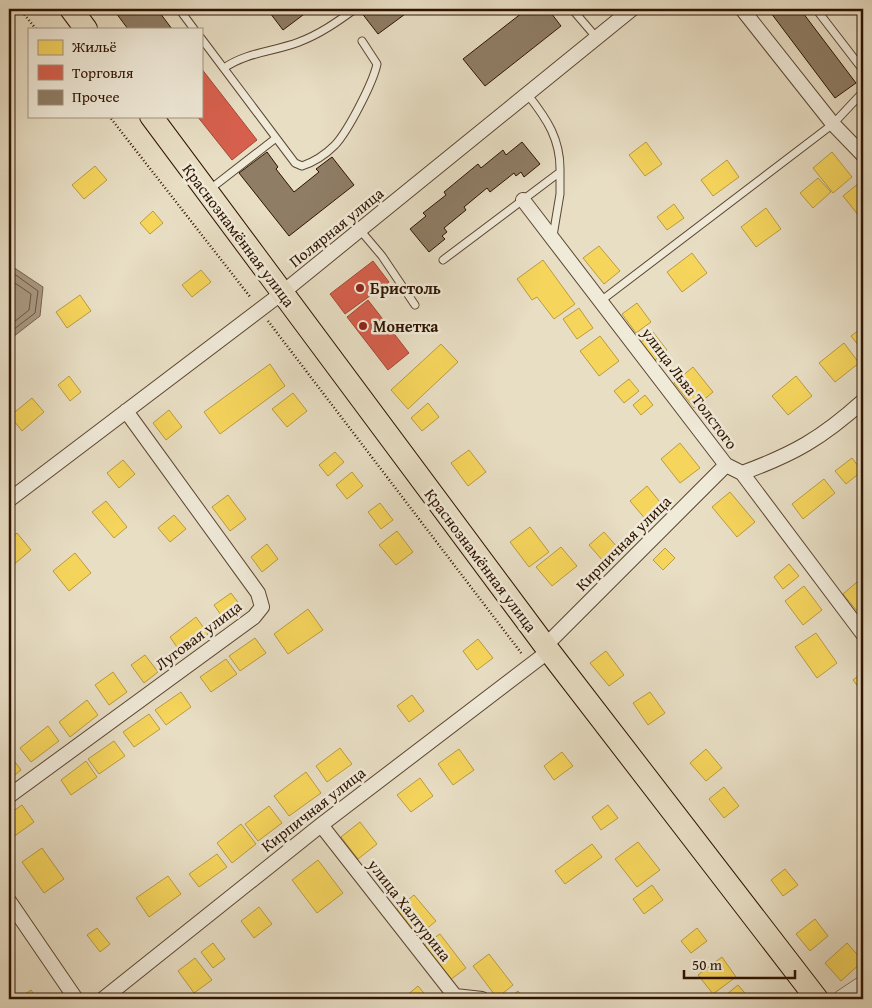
<svg xmlns="http://www.w3.org/2000/svg" width="872" height="1008" viewBox="0 0 872 1008" font-family="'Gentium Book Plus',serif">
<rect width="100%" height="100%" fill="#e8dec4"/>
<filter id="stains"><feTurbulence type="fractalNoise" baseFrequency=".004" numOctaves="4"/><feColorMatrix values="0 0 0 0 .2 0 0 0 0 .09 0 0 0 0 .02 0 0 0 .5 -.17"/></filter>
<radialGradient id="worn" r=".72"><stop offset=".6" stop-color="#630" stop-opacity="0"/><stop offset="1" stop-color="#630" stop-opacity=".3"/></radialGradient>
<!-- water -->
<path fill="#a99981" stroke="#78634d" d="M13,267L43,287L40,316L9,340V268Z"/>
<!-- homes -->
<path fill="#f6d55c" stroke="#ba9b40" d="M646,142L662,164L645,176L629,155Z
M832,152L852,177L833,193L813,168Z
M727,160L739,177L713,196L701,180Z
M95,166L107,180L84,199L72,185Z
M818,178L831,192L813,208L800,193Z
M859,183L863,189V213L859,216L843,196Z
M674,204L684,218L667,230L657,217Z
M766,208L781,229L756,247L741,227Z
M153,211L163,223L150,234L140,223Z
M599,246L620,271L604,284L583,258Z
M692,253L707,273L682,292L667,272Z
M543,260L575,304L554,319L537,297L532,300L517,279Z
M201,270L211,282L192,297L182,285Z
M80,295L91,311L67,328L56,312Z
M637,303L651,322L636,333L622,314Z
M579,308L593,328L577,339L563,319Z
M863,327V351L851,336Z
M653,332L667,350L654,361L639,344Z
M600,336L619,361L599,376L580,351Z
M844,343L859,363L835,382L819,363Z
M441,344L458,362L408,409L391,390Z
M270,364L285,386L220,434L204,412Z
M693,367L713,392L694,408L674,383Z
M69,376L81,392L70,401L58,385Z
M796,376L812,396L788,415L772,396Z
M629,379L639,391L624,403L614,391Z
M293,393L307,411L287,427L272,409Z
M645,395L653,405L641,415L633,405Z
M32,398L44,412L22,431L10,416Z
M428,403L439,417L422,431L411,418Z
M169,410L182,427L166,440L153,423Z
M680,443L700,468L680,483L661,459Z
M469,450L486,472L468,486L451,463Z
M335,452L344,462L328,476L319,465Z
M852,458L862,471L846,484L835,471Z
M123,460L135,474L119,488L107,473Z
M352,472L363,486L347,499L336,485Z
M824,479L835,493L803,519L792,504Z
M647,486L664,507L647,521L630,501Z
M730,492L755,522L737,537L712,507Z
M228,495L246,519L230,531L212,507Z
M106,501L127,527L114,538L92,512Z
M380,503L393,520L381,529L368,512Z
M174,515L186,529L170,542L158,528Z
M530,527L549,552L529,567L510,542Z
M397,531L413,552L396,565L379,545Z
M604,532L618,548L603,561L589,545Z
M17,533L31,550L12,566L9,563V540Z
M267,544L278,559L262,572L251,557Z
M561,547L577,566L552,586L536,567Z
M665,548L675,558L663,570L653,560Z
M75,553L91,573L69,591L53,571Z
M789,564L799,576L783,589L774,577Z
M857,582L863,590V606L857,611L843,594Z
M804,586L822,610L803,625L785,601Z
M231,593L240,605L223,618L214,605Z
M308,609L323,630L288,654L274,634Z
M196,617L208,634L181,653L170,637Z
M816,633L837,663L817,678L795,647Z
M255,638L266,653L240,671L229,656Z
M478,639L493,658L477,670L463,651Z
M606,651L624,675L609,686L590,663Z
M145,655L158,672L144,683L131,665Z
M226,659L237,674L211,692L200,677Z
M113,672L127,692L109,705L95,685Z
M863,672V693L853,680Z
M181,692L191,707L166,725L155,710Z
M650,692L665,713L648,725L633,703Z
M412,695L424,711L409,722L397,706Z
M87,700L98,715L70,737L59,722Z
M149,714L160,729L134,747L123,732Z
M48,726L59,741L31,762L20,748Z
M114,741L125,756L99,774L88,759Z
M340,748L352,764L327,782L316,766Z
M459,749L474,770L453,785L438,764Z
M706,749L722,768L706,781L690,763Z
M562,752L573,766L554,780L544,766Z
M9,754L21,770L9,780Z
M86,761L97,777L71,795L61,780Z
M306,772L321,793L289,816L274,796Z
M420,778L433,796L411,812L397,795Z
M724,787L739,806L724,818L709,799Z
M22,805L34,822L9,840V814Z
M608,805L618,818L601,830L592,817Z
M269,806L282,823L258,841L245,824Z
M360,822L377,844L358,859L341,837Z
M241,824L256,844L232,863L217,843Z
M638,842L660,870L637,887L615,859Z
M592,844L602,857L565,884L555,871Z
M42,848L64,879L44,893L22,862Z
M217,854L227,867L199,887L189,874Z
M318,860L343,893L317,913L292,880Z
M785,869L798,885L783,896L771,880Z
M168,876L181,894L149,917L136,898Z
M652,885L663,900L644,914L633,899Z
M414,895L436,921L418,936L397,909Z
M259,907L272,924L254,938L241,921Z
M815,919L828,936L810,951L796,934Z
M97,928L110,944L100,952L87,935Z
M697,928L707,941L691,953L681,941Z
M440,934L466,968L450,980L424,945Z
M213,943L225,959L213,968L201,952Z
M847,943L863,961L841,981L825,963Z
M489,954L513,985L497,998L473,966Z
M722,957L736,977L713,994L698,975Z
M195,958L212,980L194,993L178,971Z
M738,985L750,999H721Z
M418,986L429,999H408L406,996Z
M31,990L37,999H18Z
M518,991L524,999H507Z"/>
<!-- shops -->
<path fill="#d6604d" stroke="#a44936" d="M201,68L257,140L232,160L197,116H201Z
M373,261L389,282L345,314L330,294Z
M368,300L409,353L388,370L347,317Z"/>
<g fill="none" stroke-linecap="round" stroke-linejoin="round">
<!-- shore -->
<path stroke="#6c5640" stroke-width="1" d="M9,273H13L38,291L35,313L9,333
M9,279L31,294L29,310L9,326"/>
</g>
<!-- building -->
<path fill="#8f7d66" stroke="#2e1300" d="M113,9H157L172,29H128Z
M267,9H304L307,12L283,30Z
M366,9H412L378,34L361,12Z
M527,9H548L561,26L485,86L463,59Z
M768,9H800L856,83L835,98Z
M522,142L540,164L524,177L521,172L516,176L514,173L490,192L487,188L464,207L466,210L444,228L447,232L442,236L445,239L429,252L410,229L426,216L423,213L446,195L444,192L478,164L481,168L503,150L506,155Z
M267,152L278,167L276,169L294,192L319,172L316,169L332,157L354,185L289,236L239,173Z"/>
<g fill="none" stroke-linecap="round" stroke-linejoin="round">
<!-- service casing -->
<g stroke="#5c4631" stroke-width="9">
<path id="service" d="M179,9L194,29
M572,9L596,37
M816,9L863,70
M201,38L295,163L302,166C314,162 326,154 335,145C348,131 373,83 377,64L362,41
M224,68C247,52 273,52 299,42C320,34 337,22 355,9
M209,190L276,138
M360,230L382,256L415,305
M553,236L560,194V172
M443,260L560,172C561,140 547,119 528,95
M602,300L833,124L863,92"/>
</g>
<!-- minor casing -->
<g stroke="#5c4631" stroke-width="16">
<path id="minor" d="M742,9L833,124L863,155
M523,200L726,465L742,473L863,634
M742,473C794,454 822,438 863,401
M9,500L282,293L632,9
M545,646L726,465
M9,796L254,617L262,607L258,593L126,411
M321,825L455,996L482,999
M9,901L76,999
M103,999L321,825L549,651"/>
</g>
<!-- tertiary casing -->
<g stroke="#5c4631" stroke-width="19">
<path id="tertiary" d="M842,999L863,985"/>
</g>
<!-- primary casing -->
<g stroke="#2e1300" stroke-width="24">
<path id="primary" d="M71,9L86,29
M151,116L549,651L817,999"/>
</g>
<!-- path -->
<path stroke="#2e1300" stroke-width="2.5" stroke-dasharray="1 2.5" stroke-linecap="butt" d="M20,9L36,29
M109,116L251,298
M268,321L522,654"/>
<!-- service -->
<use href="#service" stroke="#f0ead9" stroke-width="7"/>
<!-- minor -->
<use href="#minor" stroke="#f0ead9" stroke-width="14"/>
<!-- tertiary -->
<use href="#tertiary" stroke="#f0ead9" stroke-width="18"/>
<!-- primary -->
<use href="#primary" stroke="#e8dec4" stroke-width="22"/>
</g>
<!-- markers -->
<g fill="#8f2418" stroke="#f0ead9" stroke-width="2">
<circle cx="360" cy="288" r="5"/>
<circle cx="363" cy="326" r="5"/>
</g>
<g text-anchor="middle" dominant-baseline="central" stroke-width="5" stroke-linejoin="round" paint-order="stroke">
<!-- street labels -->
<g font-size="16" fill="#2e1300" stroke="#f0ead9">
<text transform="translate(336 227) rotate(-39)">Полярная улица</text>
<text transform="translate(239 235) rotate(53)">Краснознамённая улица</text>
<text transform="translate(690 388) rotate(53)">улица Льва Толстого</text>
<text transform="translate(623 543) rotate(-45)">Кирпичная улица</text>
<text transform="translate(481 560) rotate(53)">Краснознамённая улица</text>
<text transform="translate(198 635) rotate(-37)">Луговая улица</text>
<text transform="translate(313 809) rotate(-38)">Кирпичная улица</text>
<text transform="translate(410 910) rotate(52)">улица Халтурина</text>
</g>
<!-- poi labels -->
<g font-size="16" font-weight="bold" fill="#2e1300" stroke="#f0ead9" text-anchor="start">
<text x="370" y="288">Бристоль</text>
<text x="373" y="326">Монетка</text>
</g>
</g>
<!-- margin -->
<rect width="872" height="1008" fill="none" stroke="#e8dec4" stroke-width="30"/>
<rect x="10" y="10" width="852" height="988" fill="none" stroke="#2e1300" stroke-width="2.5"/>
<rect x="15" y="15" width="842" height="978" fill="none" stroke="#2e1300"/>
<!-- legend -->
<rect x="28" y="28" width="175" height="90" fill="#f0ead9" stroke="#a29482"/>
<rect x="38" y="40" width="25" height="15" fill="#f6d55c" stroke="#a29482"/>
<text x="72" y="52" font-size="15" fill="#2e1300">Жильё</text>
<rect x="38" y="65" width="25" height="15" fill="#d6604d" stroke="#a29482"/>
<text x="72" y="78" font-size="15" fill="#2e1300">Торговля</text>
<rect x="38" y="90" width="25" height="15" fill="#8f7d66" stroke="#a29482"/>
<text x="72" y="102" font-size="15" fill="#2e1300">Прочее</text>
<!-- scale -->
<path d="M684 970v8h111v-8" fill="none" stroke="#2e1300" stroke-width="2.5"/>
<text x="692" y="970" font-size="15" fill="#2e1300" stroke="#f0ead9" stroke-width="4" paint-order="stroke">50 m</text>
<rect width="100%" height="100%" filter="url(#stains)"/>
<rect width="100%" height="100%" fill="url(#worn)"/>
</svg>
